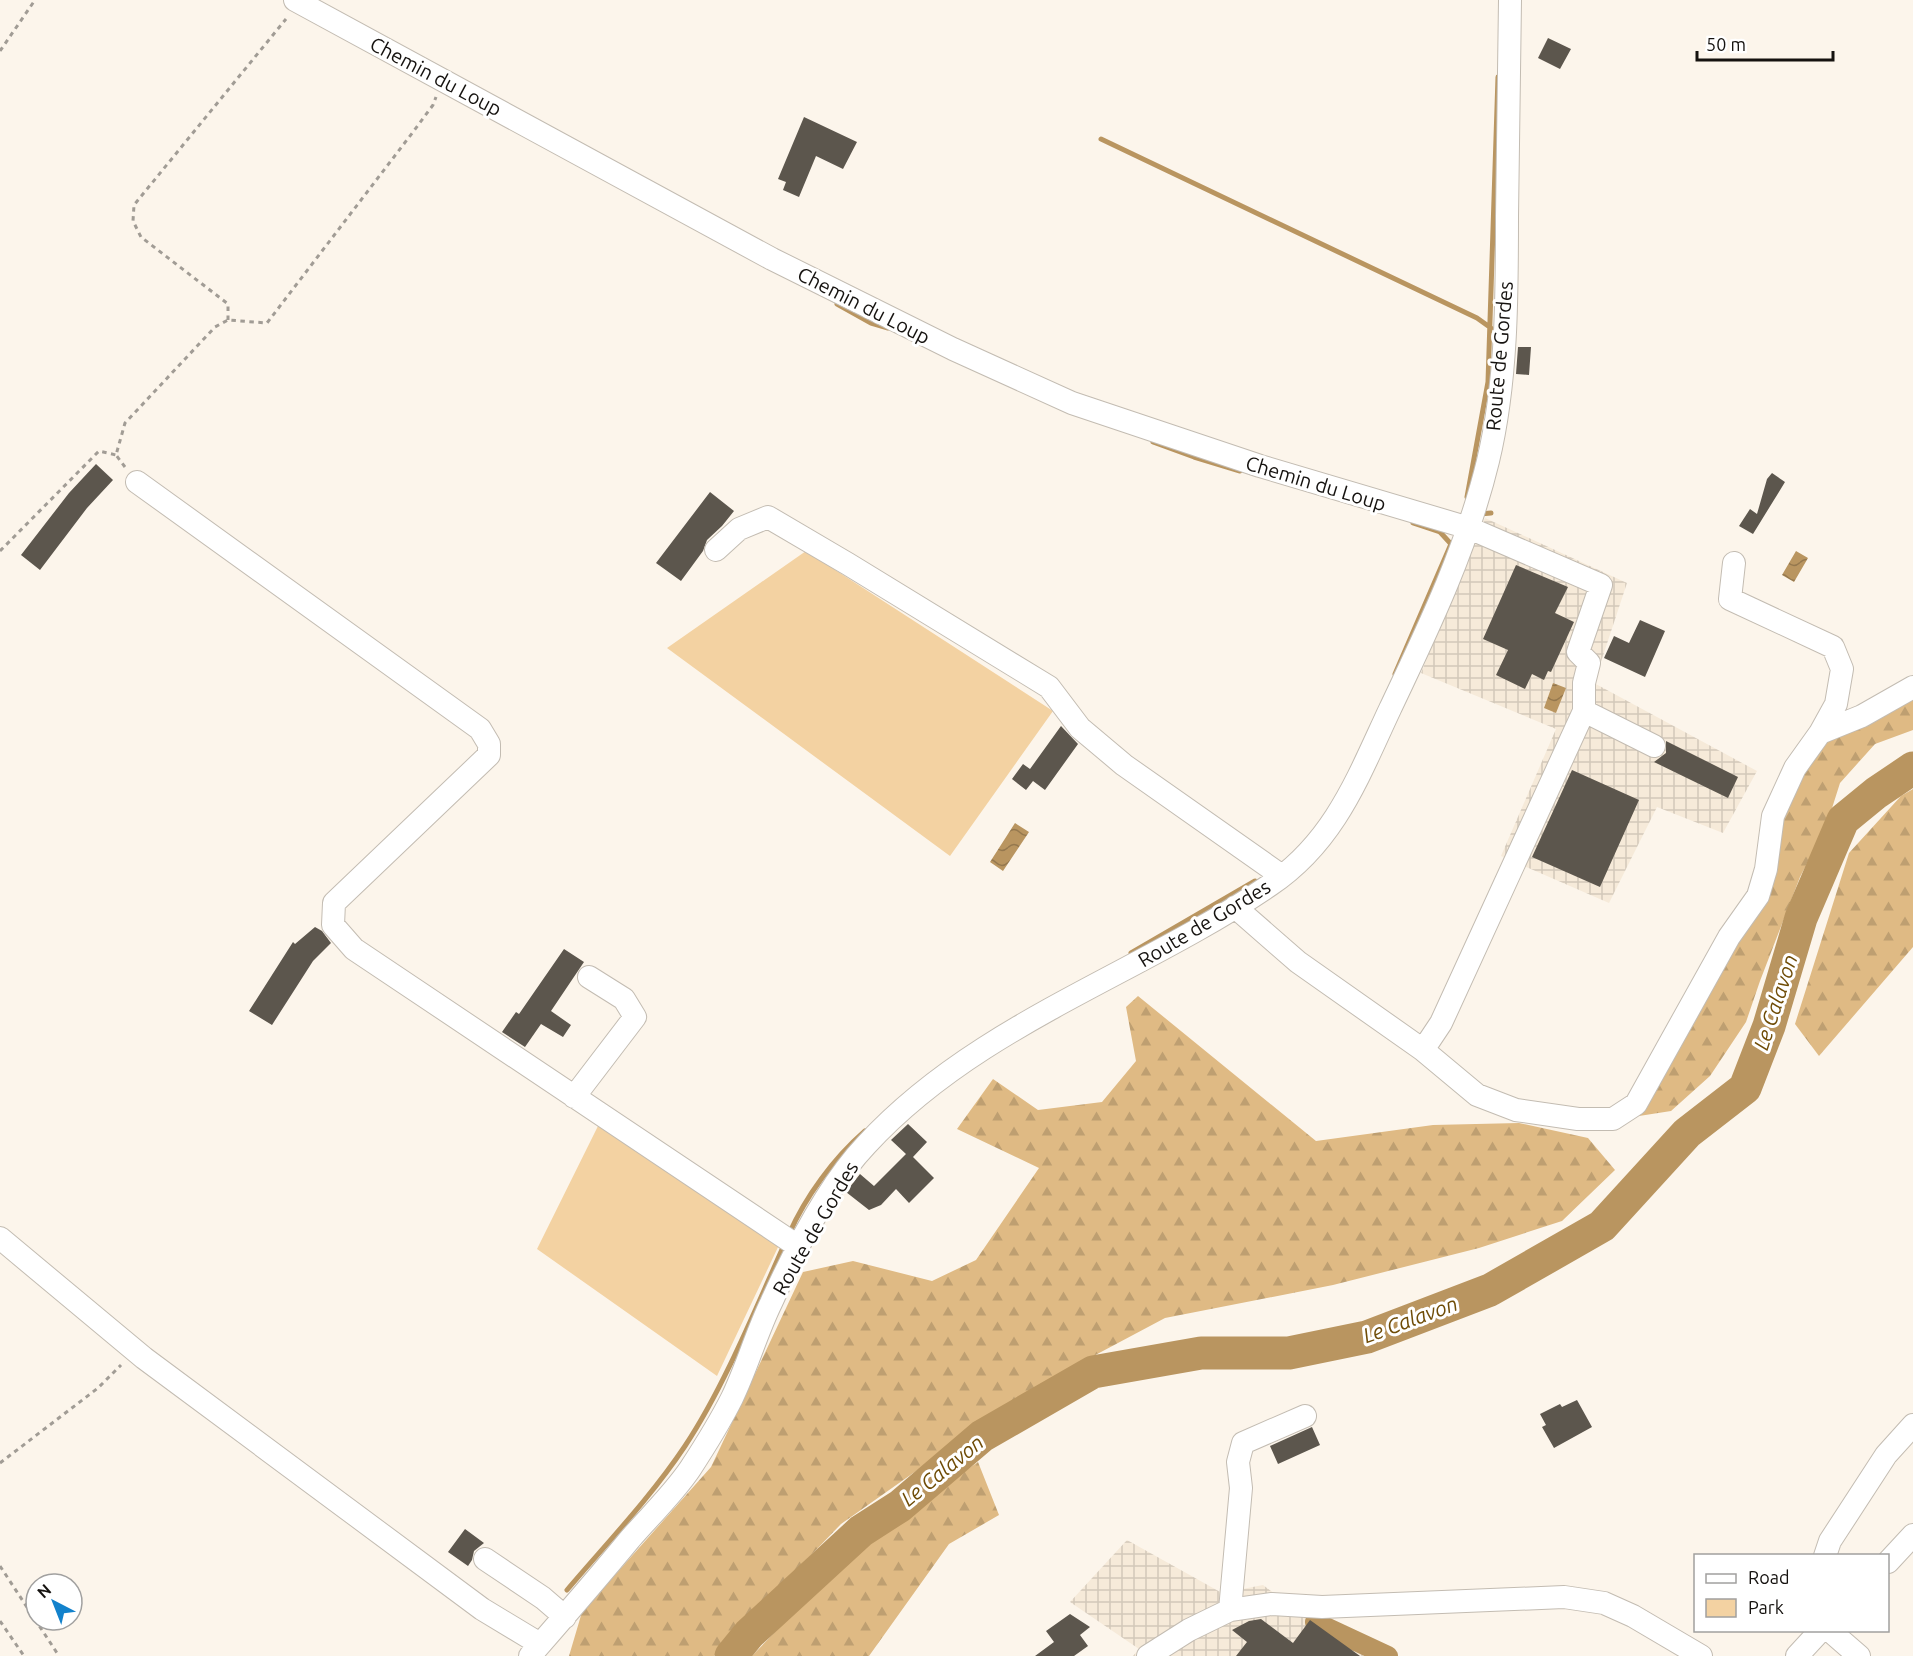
<svg xmlns="http://www.w3.org/2000/svg" width="1913" height="1656" viewBox="0 0 1913 1656" font-family="Ubuntu,sans-serif">
<defs>
<pattern id="industrial-grid" width="8" height="8" patternUnits="userSpaceOnUse" patternTransform="scale(1.5)"><rect width="8" height="8" fill="#f6ead9"/><path d="M0 4h8M4 0v8" fill="none" stroke="#d2c8b9"/></pattern>
<pattern id="forest-firs" width="22" height="20" patternUnits="userSpaceOnUse" patternTransform="scale(1.5)"><rect width="22" height="20" fill="#dfba84"/><path d="M5 1l3.5 6h-7zM16 11l3.5 6h-7z" fill="#be9f71"/></pattern>
<pattern id="water-waves" width="16" height="10" patternUnits="userSpaceOnUse" patternTransform="scale(1.5)"><rect width="16" height="10" fill="#b99560"/><path d="M0 5q4-4 8 0t8 0" fill="none" stroke="#95784e"/></pattern>
</defs>
<rect width="100%" height="100%" fill="#fcf5eb"/>
<!-- industrial -->
<path fill="url(#industrial-grid)" d="M1485,518L1627,583L1594,683L1757,771L1723,833L1657,807L1609,903L1501,856L1556,729L1421,673Z
M1127,1540L1222,1593L1263,1585L1302,1614L1383,1656H1133L1139,1649L1070,1602Z"/>
<!-- green -->
<path fill="#f3d2a2" d="M806,551L1053,711L950,856L667,648Z
M598,1126L779,1245L717,1376L537,1249Z"/>
<!-- forest -->
<path fill="url(#forest-firs)" d="M1913,691V730L1875,744L1840,783L1827,824L1800,877L1760,981L1746,1022L1710,1076L1671,1111L1639,1116L1705,993L1782,815L1820,745Z
M1913,789V947L1819,1056L1795,1024L1849,853L1901,796Z
M1138,996L1316,1141L1433,1125L1519,1123L1588,1138L1615,1170L1562,1221L1479,1248L1333,1285L1165,1318L1086,1360L943,1452L841,1524L714,1656H569L582,1612L711,1467L803,1272L853,1261L932,1281L976,1260L1039,1168L957,1129L993,1079L1038,1110L1102,1102L1136,1061L1126,1007Z
M978,1462L999,1515L949,1544L869,1656H752L856,1547Z"/>
<!-- water -->
<path fill="url(#water-waves)" d="M1796,551L1808,558L1794,582L1782,575Z
M1553,683L1566,688L1556,713L1544,708Z
M1015,823L1029,832L1003,871L990,862Z"/>
<g fill="none" stroke-linecap="round" stroke-linejoin="round">
<!-- stream -->
<path stroke="#b99560" stroke-width="5" d="M1101,139L1477,318L1491,328
M837,304L871,323L888,328
M1153,442L1194,457L1240,471
M1467,497L1488,382L1498,77
M1480,514L1491,513
M1395,674L1451,544L1440,532L1413,523
M1131,953L1255,881
M789,1234C806,1196 833,1159 865,1131
M567,1590C607,1543 651,1497 685,1446C724,1387 755,1310 784,1245"/>
<!-- canal -->
<path stroke="#b99560" stroke-width="20" d="M1315,1622L1388,1656"/>
<!-- river -->
<path stroke="#b99560" stroke-width="33" d="M731,1656L749,1634L861,1531L900,1506L982,1436L1093,1372L1201,1353H1289L1367,1337L1490,1290L1602,1226L1687,1133L1745,1088L1769,1026L1801,918L1843,820L1876,793L1913,768"/>
</g>
<!-- building -->
<path fill="#5c564d" d="M1548,38L1571,49L1560,69L1538,58Z
M804,117L857,142L843,169L816,156L799,197L783,190L786,182L778,179Z
M1518,347H1531L1529,375L1516,374Z
M96,464L113,480L87,508L40,570L21,555L69,493Z
M1772,473L1785,482L1753,534L1739,526L1750,509L1757,514L1767,479Z
M710,492L734,511L722,526L707,540L703,551L681,581L656,563Z
M1516,565L1568,587L1555,613L1574,622L1551,672L1548,671L1544,680L1532,674L1525,689L1496,675L1508,650L1483,639Z
M1640,620L1665,631L1645,677L1604,658L1614,636L1629,643Z
M1061,726L1078,744L1045,790L1033,781L1026,790L1012,779L1023,764L1030,769Z
M1666,741L1738,777L1728,798L1654,762L1666,753Z
M1572,770L1639,800L1600,887L1532,857Z
M315,927L322,931L331,943L313,961L272,1025L249,1011L293,942L295,944Z
M564,949L584,962L551,1011L571,1025L563,1037L541,1024L525,1047L502,1032L516,1012L519,1014Z
M908,1124L927,1142L913,1157L934,1178L909,1203L896,1189L881,1205L869,1210L846,1192L860,1174L874,1186L906,1154L891,1140Z
M1577,1400L1592,1427L1554,1448L1542,1427L1546,1425L1540,1414L1560,1404L1562,1407Z
M1312,1427L1320,1445L1278,1464L1270,1446Z
M465,1529L484,1543L474,1551L472,1560L468,1566L448,1552Z
M1070,1614L1090,1627L1080,1635L1088,1646L1074,1656H1035L1054,1642L1046,1631Z
M1261,1619L1293,1643L1310,1620L1360,1656H1236L1247,1642L1232,1630L1249,1621Z"/>
<g fill="none" stroke-linecap="round" stroke-linejoin="round">
<!-- minor casing -->
<g stroke="#c3bcb2" stroke-width="24">
<path id="minor" d="M295,0L772,259L953,349L1072,403L1260,466L1469,528L1601,585L1578,652L1589,663L1584,683V711L1441,1023L1423,1050
M137,482L480,729L489,744V755L334,903L333,925L354,949L799,1247
M716,550L739,529L768,517L848,564L1049,687L1080,728L1124,765L1282,876
M1734,563L1730,599L1833,647L1842,669L1836,704L1820,733
M1584,711L1654,746
M1235,907L1298,962L1423,1050L1477,1095L1516,1110L1578,1119H1613L1636,1104L1729,937L1758,896L1766,869L1773,816L1795,768L1820,733L1862,716L1913,687
M574,1097L635,1017L624,999L589,977
M0,1238L144,1358L482,1609L540,1644
M1825,1556L1830,1541L1886,1455L1913,1425
M485,1559L543,1598L565,1617
M1888,1562L1913,1535
M1230,1610L1241,1488L1238,1462L1243,1443L1305,1416
M1829,1630L1859,1656
M530,1656C564,1617 597,1579 630,1539C650,1516 673,1494 690,1469C705,1446 720,1422 732,1398C747,1367 756,1334 771,1303C794,1252 828,1185 866,1145C976,1025 1138,975 1270,885C1335,841 1358,777 1390,709C1428,629 1467,548 1488,461C1507,382 1507,297 1507,216C1508,144 1509,72 1510,0
M1148,1656L1189,1630L1230,1610L1272,1604L1322,1607L1564,1597L1604,1603L1633,1616L1701,1656
M1797,1656L1821,1630"/>
</g>
<!-- path -->
<path stroke="#a19c95" stroke-width="3" stroke-dasharray="4.5 4.5" stroke-linecap="butt" d="M0,51L35,0
M228,320V304L141,237L133,221L134,205L286,19
M125,467L116,455L125,423L215,327L228,320L267,323L413,132L433,105L436,97
M0,551L99,451L116,455
M0,1463L98,1388L121,1365
M0,1566L59,1656
M0,1621L24,1656"/>
<!-- minor -->
<use href="#minor" stroke="#fff" stroke-width="22"/>
</g>
<g text-anchor="middle" dominant-baseline="central" stroke-width="6" stroke-linejoin="round" paint-order="stroke">
<!-- street labels -->
<g font-size="20" fill="#15120f" stroke="#fff">
<text transform="translate(436 76) rotate(28)">Chemin du Loup</text>
<text transform="translate(864 305) rotate(27)">Chemin du Loup</text>
<text transform="translate(1499 356) rotate(-85)">Route de Gordes</text>
<text transform="translate(1316 483) rotate(17)">Chemin du Loup</text>
<text transform="translate(1204 923) rotate(-31)">Route de Gordes</text>
<text transform="translate(815 1228) rotate(-60)">Route de Gordes</text>
</g>
<!-- water labels -->
<g font-size="21" font-style="italic" fill="#6f4c07" stroke="#fff">
<text transform="translate(1775 1002) rotate(-72)">Le Calavon</text>
<text transform="translate(1410 1319) rotate(-20)">Le Calavon</text>
<text transform="translate(942 1470) rotate(-39)">Le Calavon</text>
</g>
</g>
<!-- legend -->
<rect x="1694" y="1554" width="195" height="78" fill="#ffffff" stroke="#a1a09f" stroke-width="1.5"/>
<rect x="1706" y="1574" width="30" height="9" fill="#ffffff" stroke="#a1a09f" stroke-width="1.5"/>
<text x="1748" y="1584" font-size="18" fill="#15120f">Road</text>
<rect x="1706" y="1599" width="30" height="18" fill="#f3d2a2" stroke="#a1a09f" stroke-width="1.5"/>
<text x="1748" y="1614" font-size="18" fill="#15120f">Park</text>
<!-- north arrow -->
<g transform="translate(54 1602) rotate(318)"><circle r="28" fill="#ffffff" stroke="#a1a09f" stroke-width="1.5"/>
<path d="M0-4.5L10 22L0 15L-10 22Z" fill="#1382cc"/>
<text y="-9" font-size="16" font-weight="bold" text-anchor="middle" fill="#15120f">N</text>
</g>
<!-- scale -->
<path d="M1697 51v9h136v-9" fill="none" stroke="#15120f" stroke-width="3"/>
<text x="1706" y="51" font-size="18" fill="#15120f" stroke="#ffffff" stroke-width="4.5" paint-order="stroke">50 m</text>
</svg>
